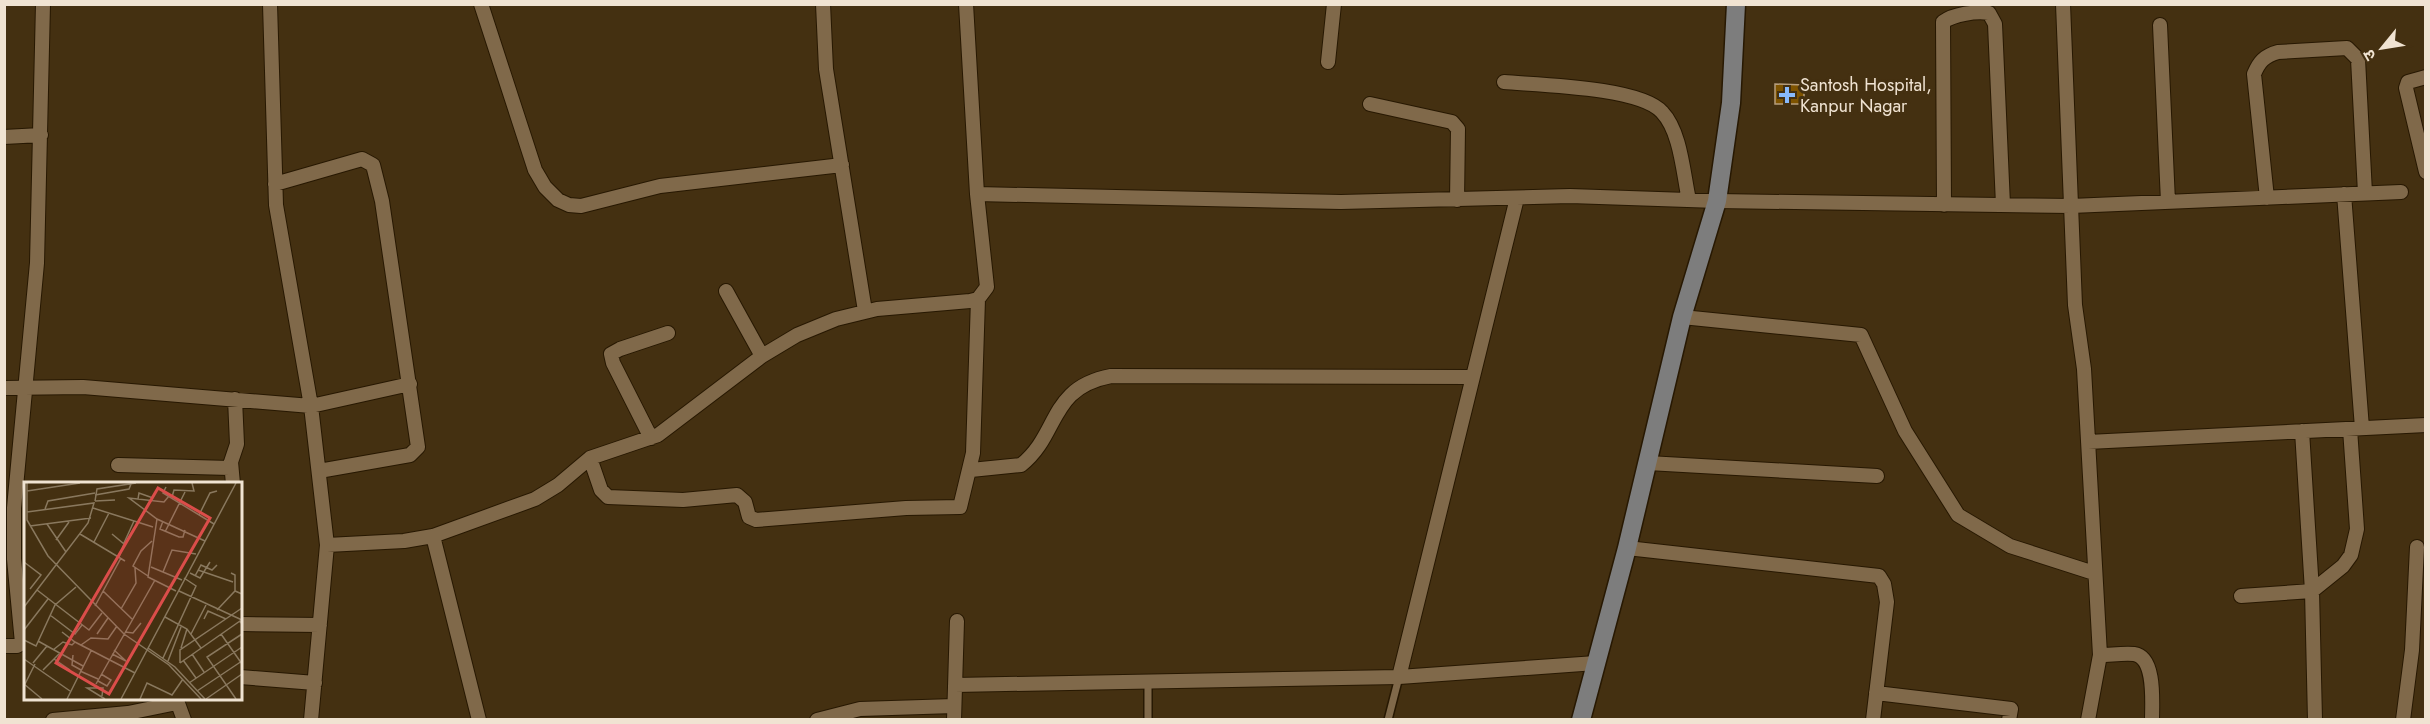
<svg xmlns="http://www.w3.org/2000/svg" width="2430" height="724" viewBox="0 0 2430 724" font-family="Jost,'Noto Sans Devanagari',sans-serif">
<rect width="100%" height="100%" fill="#443011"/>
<!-- building -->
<path fill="#7e5300" stroke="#b59d7c" stroke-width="1.5" d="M1775,84L1804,85V104H1775Z"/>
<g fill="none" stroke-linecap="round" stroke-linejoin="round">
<!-- lane casing -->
<g stroke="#271802" stroke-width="10">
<path id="lane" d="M1148,684V720
M1388,720L1399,677"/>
</g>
<!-- street casing -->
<g stroke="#271802" stroke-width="16">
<path id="street" d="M270,4L276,205L311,406L327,545L311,720
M481,4L535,170L545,187L558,200L569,205L581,206L660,186L842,165
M823,4L826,69L865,311
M2063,4L2075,305L2084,369L2100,655L2088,720
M2160,25L2168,202
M1328,62L1334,4
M2426,77L2408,82L2406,88L2426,172
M1504,82C1539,85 1640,87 1662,112C1681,132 1683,173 1689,200
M1370,104L1452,122L1458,129L1457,200
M4,137L41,135
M275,184L362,159L373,165L382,201L418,447L410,455L319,471
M977,194L1341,202L1570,196L1717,201L2071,206L2401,192
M2344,194L2362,428
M2267,198L2254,74C2259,62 2264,56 2278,52L2347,48L2358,59L2365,193
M1944,205L1943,22C1954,14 1976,11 1989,13L1995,24L2003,205
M726,291L762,356
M1682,317L1861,335L1905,431L1958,515L2010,546L2094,573
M4,388L83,387L311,406L410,384
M2302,431L2312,591L2315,720
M651,438L613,363L611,354L620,349L668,333
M2088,442L2426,425
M590,458L601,490L608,497L683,500L737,495L745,502L749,517L756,520L906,508L960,507L973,453L978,299
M1648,463L1877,476
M118,465L230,468
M971,470L1021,465C1060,434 1048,388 1111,376L1472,377
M233,484L231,462L237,444L235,399
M433,536L479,720
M327,545L404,541L433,536L535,499L558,485L590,458L658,435L762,356L797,335L836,319L877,309L970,301L978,299L987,287L977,194L966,4
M1627,548L1879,576L1884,584L1887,602L1873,720
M2241,596L2312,591L2343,566L2351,555L2357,529L2350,429
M240,624L320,625
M4,646H17L22,643L14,559V508L37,263L43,4
M2100,655C2110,655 2123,653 2134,654C2156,657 2152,703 2152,720
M240,677L315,683
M1399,677L1517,198
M955,685L1399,677L1596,663
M1876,693L2011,709L2009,720
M176,698L184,720
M53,720L128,713L177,703
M817,720L860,709L954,706
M954,720L957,621
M2403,720L2412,650L2417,547"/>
</g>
<!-- secondary casing -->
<g stroke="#271802" stroke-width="21">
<path id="secondary" d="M1581,720L1627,548L1682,317L1717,201L1731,103L1736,4"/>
</g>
<!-- lane -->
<use href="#lane" stroke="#80694a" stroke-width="7"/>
<!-- street -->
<use href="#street" stroke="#80694a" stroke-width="14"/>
<!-- secondary -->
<use href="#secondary" stroke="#7d7d7d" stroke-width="18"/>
</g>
<!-- markers -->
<path fill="#88bafc" stroke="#443011" stroke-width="2" d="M1784 86h6v6h6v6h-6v6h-6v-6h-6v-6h6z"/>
<g text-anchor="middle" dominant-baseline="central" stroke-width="6" stroke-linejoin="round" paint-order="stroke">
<!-- poi labels -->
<g font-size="18" fill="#f0e3d2" stroke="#443011" text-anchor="start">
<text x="1800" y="85">Santosh Hospital,<tspan x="1800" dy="21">Kanpur Nagar</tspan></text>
</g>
</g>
<!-- overview -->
<g transform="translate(24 482)">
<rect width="218" height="218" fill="#443011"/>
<path fill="none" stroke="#89785e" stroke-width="1.5" d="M3,1V38L24,74L100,152L145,183L177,217M142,5L139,11L190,42M3,9L56,1M71,13L105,7L107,2M145,14L140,20L105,16L133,37L181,59M148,15L150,8L170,9L168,1M114,17L115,11L129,16M71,19L73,7L112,1M71,19L91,18M69,26L129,45M21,27L24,19L71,11M175,33L186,11L193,9M133,37L124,95L152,109M139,39L136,47L155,55H159L161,48M23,42L42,70M6,44L67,36M141,50L161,10M56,52L101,79M88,52L100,62L95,75M32,58L45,40M70,60L85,31M100,61L110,39M0,80L17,93L6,107M127,85L158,98M174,88L209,100M139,90L148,68L172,72M166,91L176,96L186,80M207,91L211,93V109M124,94L109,84L117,69L128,59M171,94L177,83L188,88L193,83M13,108L65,148L78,131M79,109L108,137M155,109L218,138M71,124L97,76M0,125L64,41L70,21L3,30M97,127L112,101L111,86M193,128L211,109L218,112M26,133L51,152L58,143M141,135L163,147L177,166M180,137L184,129L202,137M0,148L24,117M38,150L51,160L111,191M101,150L109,151L117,141M73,152L84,136M167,152L182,123M197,152L218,182M0,158L12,164L31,123L52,105M14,159L59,184M57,163L67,156L84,157L93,144M124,166L151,185L181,217M157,166L163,147M29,168L39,160L48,163L51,160M88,172L102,179L90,168M168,172L180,190M49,173L48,183L57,188M139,176L172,104L160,96M0,177L46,209M30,177L46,188M159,178L172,196M144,179L157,145M9,181L23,164M156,181V168L218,126M156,181L216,139L218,142M19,188L35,172M56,189L74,197M74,199L83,204L87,198L77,192M165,201L218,165M0,202L18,217M1,202L11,182M72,202L131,98M173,209L218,179M78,214L79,206H63L81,217M43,217L67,169M97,217L212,1M116,217L123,201L148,213L159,197M182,217L218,192M212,217L183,175L218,152"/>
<path fill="#db4d4a" fill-opacity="0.15" stroke="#db4d4a" stroke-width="3" d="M134,6L186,36L85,212L32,181Z"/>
<rect width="218" height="218" fill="none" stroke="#f0e3d2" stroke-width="3"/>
</g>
<!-- border -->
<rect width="2430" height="724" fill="none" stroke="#f0e3d2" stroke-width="12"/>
<!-- north arrow -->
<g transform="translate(2382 48) rotate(240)" stroke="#443011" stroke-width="4.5" paint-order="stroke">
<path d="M0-4.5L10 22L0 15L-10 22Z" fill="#f0e3d2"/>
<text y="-9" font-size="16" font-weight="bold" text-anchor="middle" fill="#f0e3d2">उ</text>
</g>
</svg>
